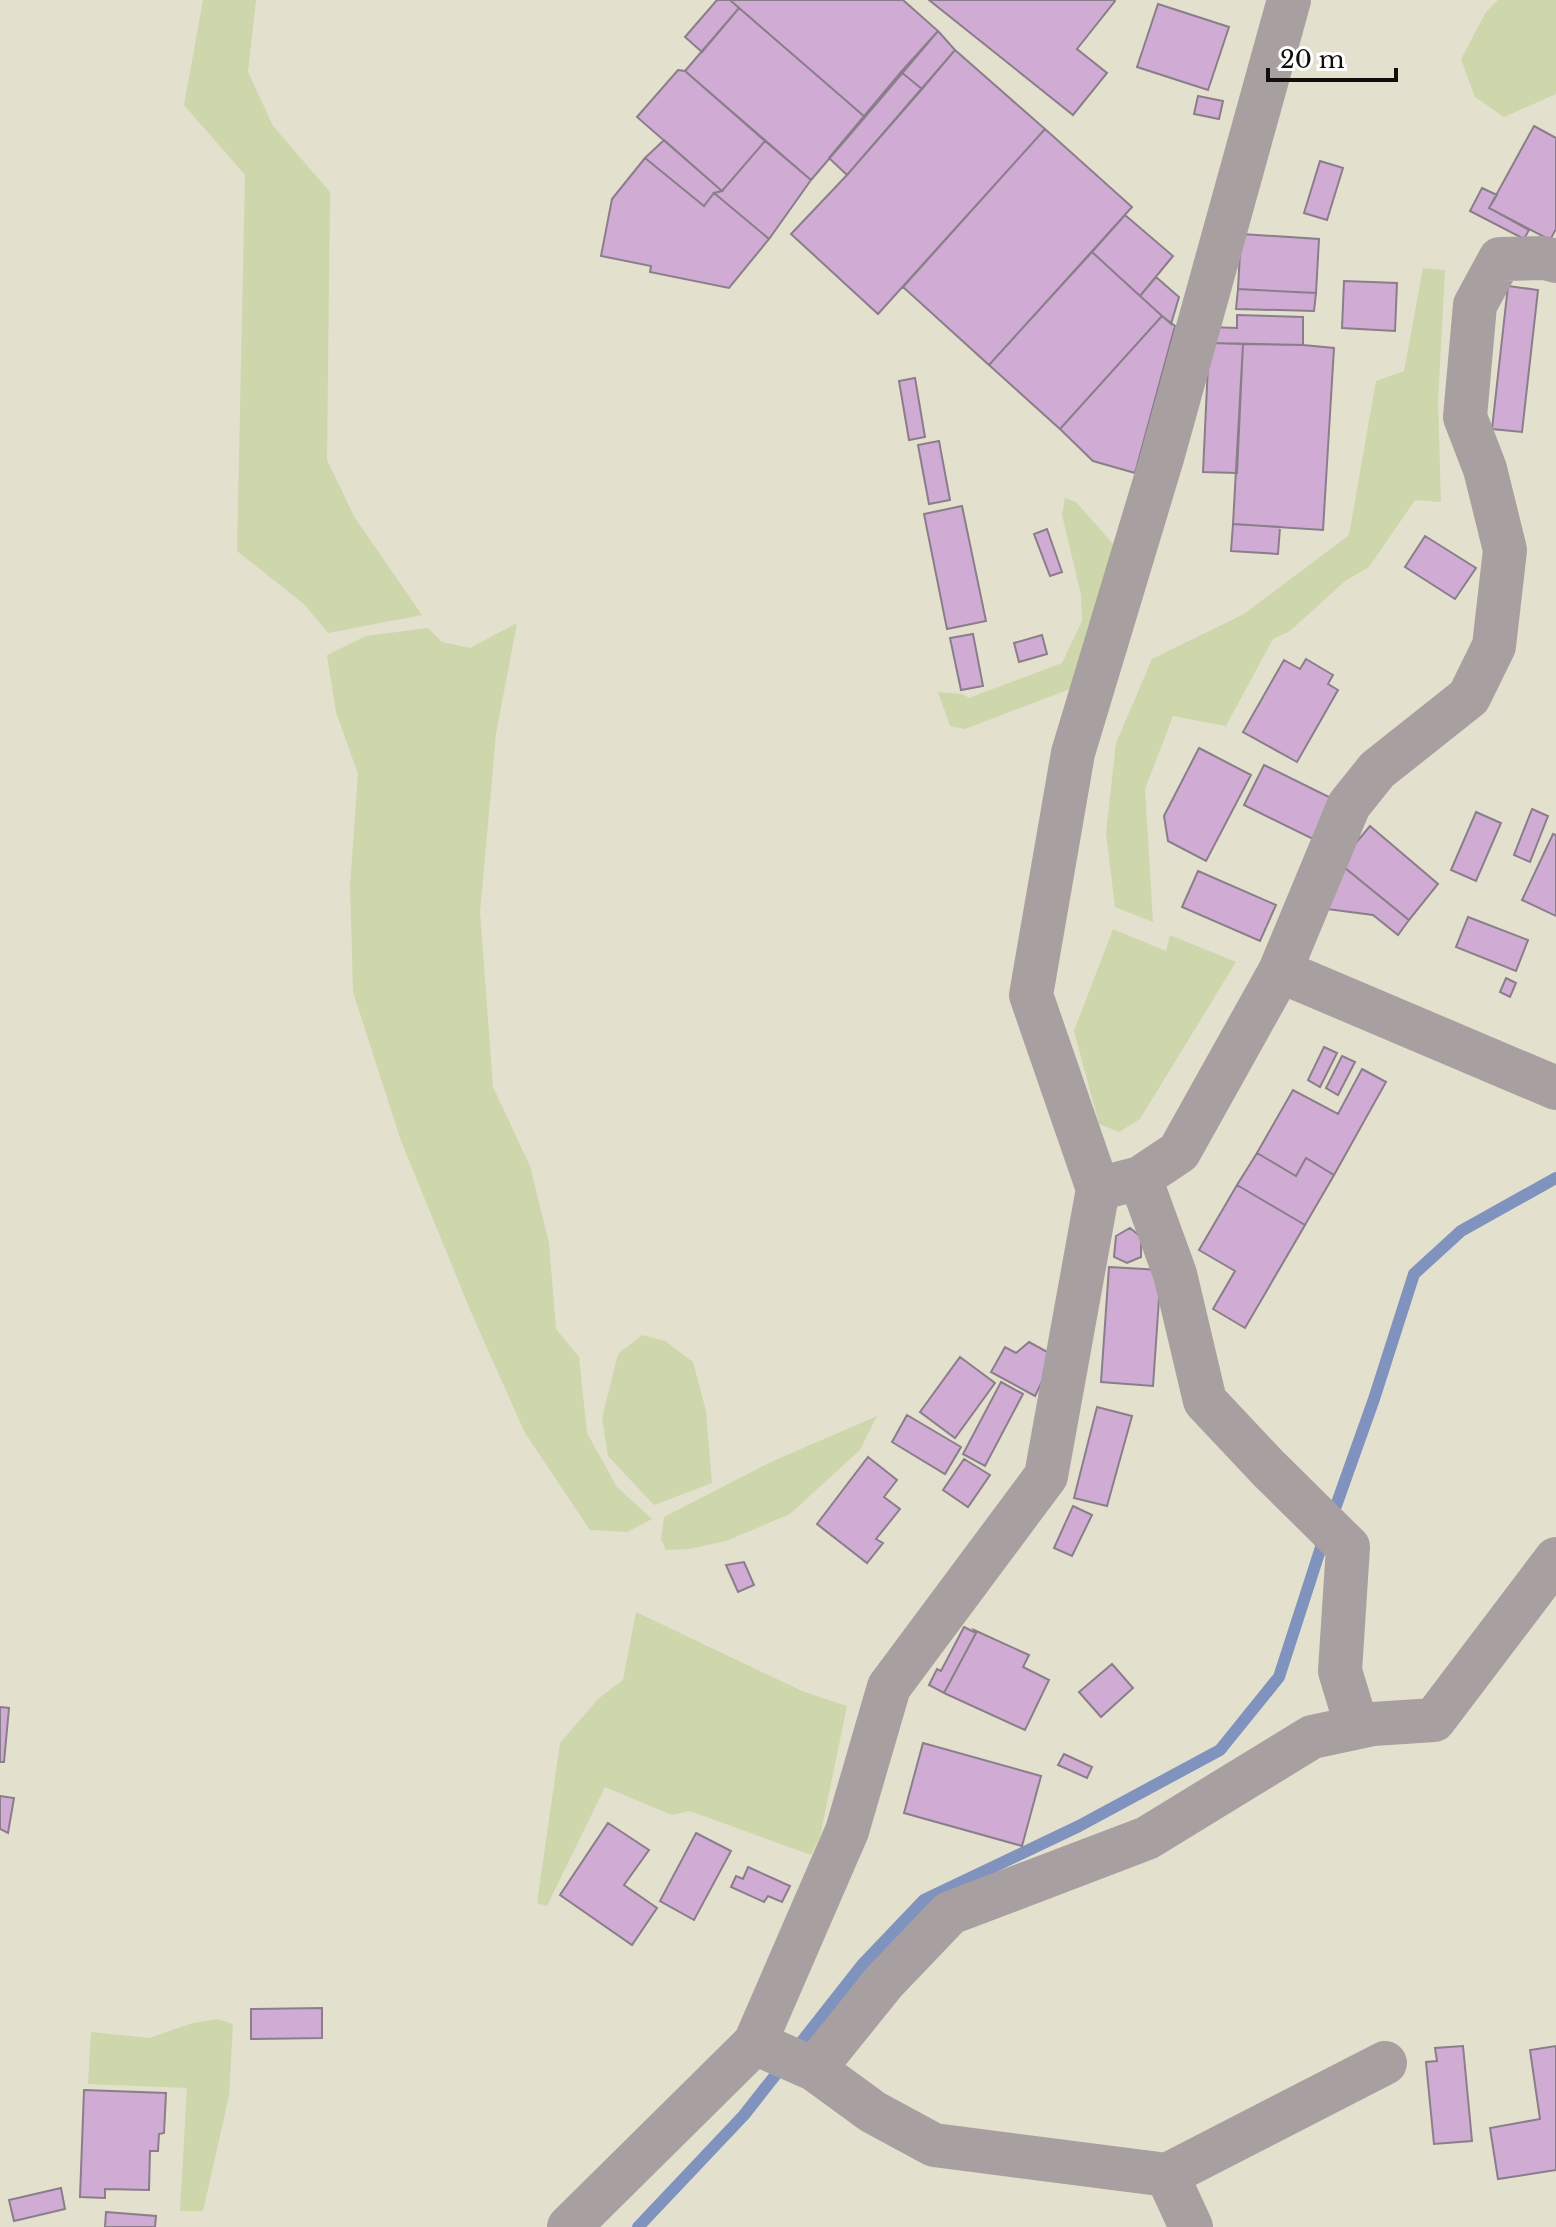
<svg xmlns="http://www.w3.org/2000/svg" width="1556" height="2227" viewBox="0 0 1556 2227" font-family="'Libre Baskerville',serif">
<rect width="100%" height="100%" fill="#e3e0ce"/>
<!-- green -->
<path fill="#ced6ac" d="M203,0H256L248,72L273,126L330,192L327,460L355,518L422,615L328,633L304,604L237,551L245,175L184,105Z
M1498,0H1556V94L1504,117L1475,97L1461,59L1486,12Z
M1423,268L1445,270L1438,402L1441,502L1415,500L1369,567L1345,581L1290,631L1273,639L1226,726L1173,716L1145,789L1153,922L1115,907L1106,833L1116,743L1152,659L1244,614L1349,535L1376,381L1404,371Z
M1065,498L1076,502L1121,553L1070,689L965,729L950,726L938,692L962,694L969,698L1062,663L1082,621L1081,595L1062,515Z
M517,623L496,734L480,912L493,1087L530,1166L549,1243L556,1329L579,1357L587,1433L617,1487L652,1519L627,1532L590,1530L525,1433L471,1312L401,1141L353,992L350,885L358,774L336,712L327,655L366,636L428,628L442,642L470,648Z
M1113,929L1166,951L1170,935L1236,962L1140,1119L1119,1132L1099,1124L1074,1031Z
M642,1335L665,1341L693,1362L706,1411L712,1483L654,1505L608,1456L602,1418L618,1354Z
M877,1416L860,1450L790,1514L726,1541L689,1549L666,1550L661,1540L664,1517L771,1462Z
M636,1612L802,1691L847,1706L820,1837L811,1855L690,1811L672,1815L605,1787L547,1906L537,1903L560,1743L598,1699L623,1680Z
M218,2019L233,2024L229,2096L203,2211H180L187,2088L88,2084L91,2032L149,2038L193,2023Z"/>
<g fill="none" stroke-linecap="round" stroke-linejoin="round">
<!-- stream -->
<path stroke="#7f93be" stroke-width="12" d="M1332,1517L1374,1399L1414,1274L1461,1231L1556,1178
M638,2227L744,2115L862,1965L924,1900L1079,1826L1220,1750L1279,1677L1324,1538"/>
</g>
<!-- building -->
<path fill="#d0acd4" stroke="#8a7e8b" stroke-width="2" d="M717,0H730L739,8L702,52L685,37Z
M730,0H903L938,31L865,117Z
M929,0H1114L1115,1L1077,49L1107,73L1073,115Z
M1158,4L1229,27L1208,90L1137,67Z
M739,8L865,117L811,180L685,71Z
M938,31L955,50L922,89L901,72Z
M955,50L1045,129L878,314L791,234L847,175Z
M678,70L685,71L765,141L722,191L637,117Z
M901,72L922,89L847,175L829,158Z
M1198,96L1223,101L1219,119L1194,114Z
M1534,126L1556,138V229L1550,240L1489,208Z
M1045,129L1132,207L989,365L903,287Z
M664,140L722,191L714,193L704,206L645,158Z
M765,141L811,180L769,239L714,193L722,191Z
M645,158L704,206L714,193L769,239L729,288L650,272L651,266L601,256L612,199Z
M1320,161L1343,168L1327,220L1304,213Z
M1482,188L1497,195L1489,208L1529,230L1524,239L1470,211Z
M1125,215L1173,256L1140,296L1092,252Z
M1241,234L1319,239L1316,293L1238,289Z
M1092,252L1162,316L1060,429L989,365Z
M1156,277L1179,297L1171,324L1140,296Z
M1344,281L1397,283L1395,331L1342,328Z
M1508,286L1538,290L1522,432L1492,429Z
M1238,289L1316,293L1314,311L1236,309Z
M1237,315L1303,317V345L1209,343V327L1237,328Z
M1162,316L1175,326L1135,473L1093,461L1060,429Z
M1209,343L1243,344L1237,473L1203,472Z
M1243,344L1303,345L1334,348L1323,530L1233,524Z
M915,378L925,437L909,440L899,381Z
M939,441L950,500L929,504L918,445Z
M962,506L986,621L947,629L924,514Z
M1233,524L1280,527L1278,554L1231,551Z
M1047,529L1062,572L1050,576L1034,534Z
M1425,536L1476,568L1455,599L1405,567Z
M973,634L983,686L961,690L950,638Z
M1042,635L1047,654L1019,662L1014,643Z
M1306,659L1333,675L1328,684L1338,690L1297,762L1243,732L1284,660L1300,669Z
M1199,748L1251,775L1206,861L1168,841L1164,816Z
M1264,765L1335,800L1315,840L1244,805Z
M1532,809L1548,816L1530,862L1514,855Z
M1476,812L1501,823L1476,881L1451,870Z
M1370,826L1438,884L1409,920L1339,863Z
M1553,834L1556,835V916L1522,900Z
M1339,863L1409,920L1398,935L1373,915L1319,908Z
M1198,871L1276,905L1260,941L1182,907Z
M1468,917L1528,940L1516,971L1456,947Z
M1506,978L1516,983L1510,997L1500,992Z
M1324,1047L1337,1053L1320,1087L1308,1080Z
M1342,1056L1355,1062L1338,1095L1326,1088Z
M1362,1069L1386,1082L1334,1175L1306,1158L1296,1176L1257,1153L1293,1090L1338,1114Z
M1257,1153L1296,1176L1306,1158L1334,1175L1305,1225L1237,1185Z
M1237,1185L1305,1225L1245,1328L1213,1309L1235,1271L1199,1250Z
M1130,1228L1141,1237V1257L1127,1263L1114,1257L1116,1236Z
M1109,1267L1161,1270L1153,1386L1101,1382Z
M1029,1342L1051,1354L1047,1371L1035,1396L991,1372L1005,1347L1016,1353Z
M960,1357L995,1383L955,1438L920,1412Z
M1001,1382L1023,1394L985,1466L963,1454Z
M1097,1407L1132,1416L1107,1506L1074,1498Z
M907,1415L961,1447L945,1474L892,1442Z
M868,1457L897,1480L884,1497L900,1509L876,1539L883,1543L867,1563L817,1524Z
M964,1459L990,1475L968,1507L943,1490Z
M1073,1506L1092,1515L1072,1556L1054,1548Z
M744,1562L754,1585L738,1592L726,1565Z
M964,1627L976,1633L944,1693L929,1685L937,1669L941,1671Z
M974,1630L1029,1655L1023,1667L1049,1680L1025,1730L944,1693L976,1633Z
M1112,1664L1133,1688L1101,1717L1079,1692Z
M0,1707L9,1708L4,1762H0Z
M923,1743L1041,1776L1022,1846L904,1813Z
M1064,1754L1092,1767L1087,1778L1058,1765Z
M0,1796L14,1798L8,1833L0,1829Z
M608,1823L649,1850L624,1885L657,1908L632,1945L560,1895Z
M696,1833L731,1851L694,1920L660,1901Z
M748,1867L790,1886L782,1902L768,1896L764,1902L731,1887L736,1876L743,1879Z
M322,2008V2038L251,2039V2009Z
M1463,2046L1472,2141L1434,2144L1426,2062L1437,2061L1435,2048Z
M1556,2046V2170L1498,2179L1490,2128L1540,2119L1530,2050Z
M84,2090L166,2093L164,2133L159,2134L158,2151H150L149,2190L105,2189V2198L80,2197Z
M61,2188L65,2209L14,2221L9,2200Z
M106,2212L156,2216L155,2227H105Z"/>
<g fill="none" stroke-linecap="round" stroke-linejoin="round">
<!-- minor -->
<path stroke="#a89fa0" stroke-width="44" d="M1280,971L1349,805L1377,770L1469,697L1494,646L1505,550L1485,469L1465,417L1475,305L1500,259L1544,258L1556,261
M1140,1178L1175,1274L1205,1401L1268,1468L1348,1547L1340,1671L1357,1727
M1113,1185L1140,1178L1179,1152L1280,971L1556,1088
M755,2043L814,2069L873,2112L934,2145L1167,2175L1191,2227
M814,2069L885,1981L950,1913L1147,1838L1312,1737L1373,1724L1434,1720L1556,1559
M1167,2175L1385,2063
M569,2227L755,2043L847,1831L889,1687L1046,1476L1098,1189L1031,995L1073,753L1162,458L1289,0"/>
</g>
<!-- scale -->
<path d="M1268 68v12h128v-12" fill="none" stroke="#100f09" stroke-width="4"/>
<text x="1280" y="68" font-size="24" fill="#100f09" stroke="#ffffff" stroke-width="6" paint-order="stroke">20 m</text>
</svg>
